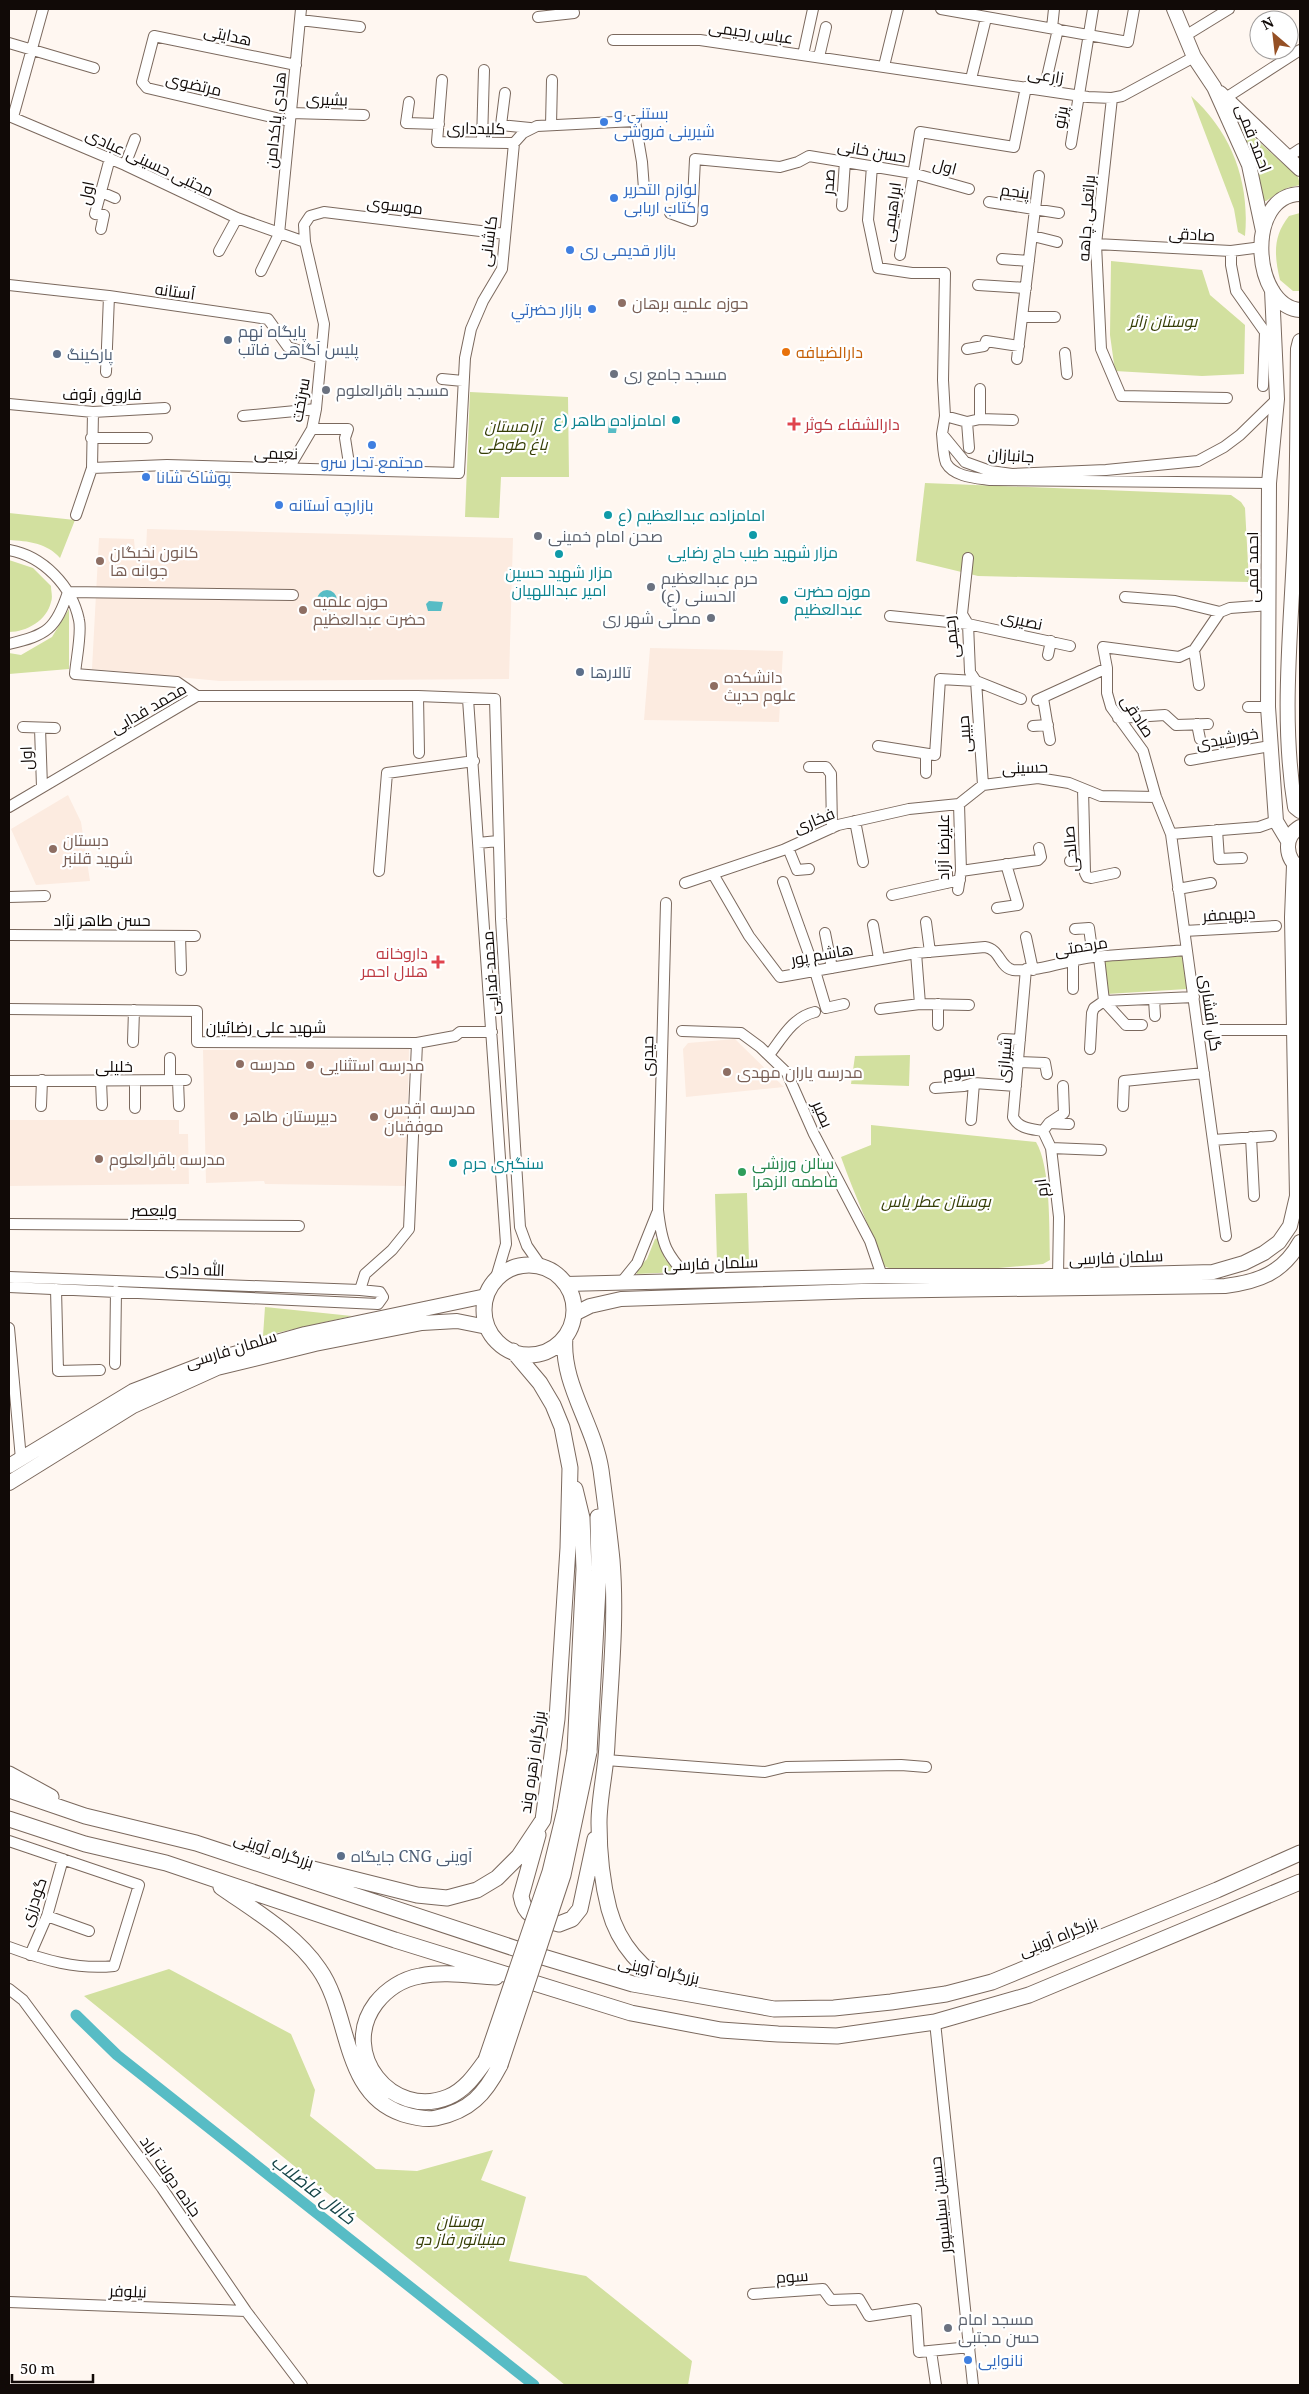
<svg xmlns="http://www.w3.org/2000/svg" width="1309" height="2394" viewBox="0 0 1309 2394" font-family="'Noto Serif',Cairo,serif">
<rect width="100%" height="100%" fill="#fff7f1"/>
<!-- built -->
<path fill="#fcebe0" d="M147,529L513,538L509,679L220,681L92,669L99,538L134,539L135,551H146Z
M650,648L783,651L779,722L644,720Z
M68,795L81,822L90,881L36,885L11,829Z
M735,1039L784,1087L686,1097L683,1049L688,1043Z
M409,1049L406,1186L265,1184L264,1181L206,1183L203,1050Z
M9,1120H179V1134H188L189,1184L9,1186Z"/>
<!-- green -->
<path fill="#d2e09f" d="M1191,96C1232,133 1250,182 1245,236L1238,232L1234,209Z
M1239,124L1298,177L1300,185L1287,188L1266,201H1262L1253,161Z
M1300,213V291H1293L1280,280C1274,255 1273,236 1289,216Z
M1111,261L1202,270L1210,295L1245,325L1244,374L1202,376L1115,371L1110,335Z
M470,392L568,397L569,477H501L499,518L465,517Z
M925,483L1231,495L1241,502L1245,508L1249,582L978,576L916,561Z
M9,513L75,520L60,558C47,543 28,541 9,540Z
M9,560L33,568L51,586C51,591 53,597 51,602C47,620 27,632 9,632Z
M69,609V669L9,674V653L21,655L52,637Z
M1182,956L1187,989L1107,994L1103,961Z
M910,1055L909,1086L851,1084L855,1056Z
M871,1125L1036,1142C1051,1167 1049,1229 1050,1260L1043,1264L965,1271L895,1270L883,1266C871,1229 854,1194 841,1157L871,1145Z
M747,1193L749,1261L717,1262L715,1194Z
M658,1238L665,1259L678,1272L637,1274L636,1270L647,1259L655,1239Z
M265,1307L352,1316L263,1336Z
M169,1969L291,2034L315,2090L310,2116L376,2169L417,2171L493,2150L481,2180L526,2197L509,2261L586,2276L692,2361L688,2385H565L84,1996Z"/>
<!-- water -->
<path fill="#57bcc5" d="M609,419H618L616,433H608Z
M317 600a10 10 0 1 1 20 0a10 10 0 1 1-20 0Z
M429,601L443,602L441,611H428L426,604Z"/>
<g fill="none" stroke-linecap="round" stroke-linejoin="round">
<!-- canal -->
<path stroke="#57bcc5" stroke-width="11" d="M76,2015L117,2055L534,2385"/>
<!-- minor casing -->
<g stroke="#7b695e" stroke-width="12">
<path id="minor" d="M941,9L1128,42L1134,9
M538,17L574,13L573,9
M300,20L360,27
M1052,28L1054,9
M1185,36L1229,9
M613,40H700L1088,97L1112,98L1122,96L1194,57
M9,43L94,68
M803,55L813,9
M819,57L826,27
M884,66L898,9
M971,79L986,18
M442,80L437,142L514,143
M1044,90L1058,29
M505,93L501,125L530,128
M1112,98L1096,244L1101,349L1121,396L1227,398
M1221,101L1300,50
M409,102L406,123L439,124
M290,113L364,115
M9,116L125,165L237,218L305,242L324,324L316,409L312,429L289,468
M13,117L43,9
M289,121L147,88L142,82L154,36L296,65
M551,125L552,80
M482,141L484,70
M1071,144L1093,9
M1288,157L1300,149
M125,165L135,139
M872,166L868,220L878,268L912,273H945L943,380L945,416L942,434
M101,192L115,198
M989,202L1059,213
M842,206L845,161
M670,213L692,221L695,159L780,167L798,162L809,156L912,173L969,189
M101,229L104,215L95,214L110,158
M1033,236L1057,242
M305,242L304,225L310,216L324,212L505,234
M1096,244L1231,251V265L1236,291L1265,332L1263,386
M219,251L237,218
M1231,251L1262,247
M900,255L920,132L1014,147L1026,87
M1002,259L1029,261
M261,271L279,234L301,9
M9,285L109,296L268,319L288,347L321,358
M978,285L1026,288
M1022,317H1055
M967,349L984,346L986,341L1019,346
M1065,353L1067,374
M1017,359L1039,176
M106,372L109,296
M442,379L463,381
M9,404L93,412L165,408
M243,416L316,409
M945,416L967,422
M980,419L1013,420
M312,429H348L345,438L350,470
M91,438H147
M969,448L967,422L980,419V389
M92,468L167,465L459,473L465,358L471,329L483,301L502,269L514,143L523,133L537,126L635,121L642,162L644,189
M1269,483L990,480C976,478 954,477 946,463C943,455 943,443 942,434L965,462L990,471L1012,474L1106,470L1198,461L1224,447L1240,435L1277,399
M76,515L92,468L93,412
M9,550C43,556 72,586 79,620C82,633 76,660 75,674L177,682L197,696
M968,558L962,614L968,624L970,672L976,681L983,785
M68,592L293,595
M1125,597L1175,601L1220,612
M890,616L968,624L1070,646
M9,644C47,635 56,629 68,592
M1194,650L1199,685
M1048,655L1051,641
M418,696L419,753
M1043,698L1050,740
M468,699L506,1244L495,1281
M1037,700L1107,668
M1248,707H1268
M1118,718L1165,715L1176,725L1208,724
M1197,724L1200,739
M1033,726L1048,725
M23,727L55,728
M40,728L42,787
M878,746L935,755L940,679L976,681L1021,699
M926,754V773
M1190,760L1270,746
M809,767H826L831,774L832,828
M1083,789L1085,873L1087,877L1091,878L1115,873
M959,804L983,785L1038,778L1069,783L1101,796L1156,797
M9,807L197,696H418L495,699L501,919L520,1227L527,1246L541,1266
M855,821L863,862
M1217,830L1219,859L1242,858
M1171,834L1259,827L1276,821
M478,843L498,841
M788,848L797,870L809,869
M1070,861L1084,860
M379,871L387,773L474,761
M961,871L1038,860L1041,857L1039,848
M947,872V883
M713,874L749,936L780,977L916,953L985,947C1000,949 1000,968 1013,970C1040,972 1067,960 1093,957C1124,954 1155,953 1186,950
M783,882L815,971L826,1008L844,1004
M685,883L783,850L838,825L909,809L959,804
M1178,889L1211,883
M958,890L961,871L959,804
M892,895L960,880
M9,897L45,896
M666,903L658,1210C662,1246 666,1254 691,1281
M997,908L1018,905L1006,864
M926,922L930,952
M873,925L879,959
M1075,929L1089,928L1093,957
M1184,931L1276,926
M825,933L832,968
M9,935L195,936
M180,936L181,970
M1026,937L1033,970
M916,953L920,1004
M1073,961V989
M1026,969L1013,1117C1019,1129 1032,1129 1043,1131
M1154,999L1155,1016
M1104,1001L1194,997
M1104,1001L1126,1025H1142
M938,1004V1025
M9,1009L197,1011V1042L417,1043L455,1036L460,1032H492
M880,1009L920,1004L969,1005
M1198,1030H1294
M682,1031L741,1033L760,1047L787,1073L814,1134L870,1241L882,1276
M1003,1039L1020,1040
M133,1042L134,1010
M1090,1049L1092,1013L1094,1008L1104,1001L1099,957
M769,1055C782,1038 793,1017 815,1012
M1019,1062L1045,1063L1047,1074
M170,1080V1058
M9,1081L186,1080
M101,1081L102,1105
M135,1081V1108
M178,1081L179,1106
M935,1088L964,1086L974,1083L1016,1086
M41,1106L42,1080
M1123,1106L1124,1081L1204,1073
M971,1120L974,1083
M1049,1123L1064,1113L1063,1086
M1251,1137L1254,1196
M1213,1140L1271,1136
M1051,1148L1043,1131L1049,1123L1069,1124
M9,1224L299,1226
M1226,1236L1171,834L1156,797L1143,751L1111,707L1107,693V668L1103,647L1179,657L1194,650L1220,612L1230,608L1270,605
M1058,1276L1059,1217L1051,1148L1101,1150
M9,1277L360,1290L380,1292L383,1297L378,1304L9,1287
M620,1284L637,1263L657,1213
M56,1289L58,1371L100,1370
M360,1290L365,1274L392,1250L409,1229L417,1043
M9,1328L21,1459
M115,1364L116,1291
M606,1760L765,1772L786,1767L901,1765L926,1767
M9,1841L139,1885L114,1966C77,1970 44,1960 9,1947
M47,1916L89,1931
M30,1955L47,1916L63,1859
M9,1989L23,2000L162,2188L246,2311L302,2385
M935,2022L973,2385
M753,2294L823,2289L831,2300L859,2299L869,2316L916,2309L919,2352L970,2347
M9,2302L246,2311
M931,2351L936,2385"/>
</g>
<!-- major casing -->
<g stroke="#7b695e" stroke-width="16">
<path id="major" d="M1174,9L1194,57L1214,87L1249,165L1263,231
M1220,93L1300,169
M1300,194C1245,195 1252,306 1300,310
M1272,290L1277,399L1269,483L1268,707L1276,821L1288,841
M1300,341L1298,349C1297,410 1298,470 1295,531C1292,623 1280,716 1295,807L1300,811
M1300,869C1285,858 1283,837 1300,827
M566,1284L882,1276H1058L1213,1272L1244,1263L1264,1253L1279,1242L1290,1226L1297,1196L1292,917L1294,865
M574,1314L590,1306L621,1299L862,1291L1225,1286C1258,1282 1283,1273 1300,1242
M9,1466L133,1391L216,1359L305,1334L486,1296
M9,1483L133,1406L217,1368L315,1344L422,1323L457,1321L487,1327"/>
</g>
<!-- highway casing -->
<g stroke="#7b695e" stroke-width="17">
<path id="highway" d="M484 1310a45 45 0 1 1 90 0a45 45 0 1 1-90 0Z
M565,1337C561,1384 594,1424 601,1470C605,1500 609,1530 612,1560C617,1621 610,1684 607,1744C606,1771 599,1797 599,1823C599,1851 602,1882 609,1909C619,1946 642,1969 674,1989
M575,1751L584,1569L582,1518L575,1489
M589,1752L599,1570L598,1517
M9,1774L51,1797
M9,1790L85,1816L196,1843L523,1951L633,1984L774,2009L834,2008L891,2002L946,1994L992,1982L1217,1890L1300,1853
M9,1819L85,1844L166,1863L395,1940L631,2013L721,2030L778,2034L837,2036L935,2022L1029,1995L1300,1882
M538,1835L521,1896C525,1919 539,1919 559,1924L572,1919L580,1909L595,1839
M277,1860L417,1895L447,1898L477,1890L497,1878L519,1856L543,1820L557,1719L568,1548L570,1468L562,1427L553,1405L540,1383L513,1351
M221,1887C255,1911 295,1934 319,1969C351,2014 341,2094 403,2114C413,2117 426,2120 436,2118C470,2111 485,2094 500,2065
M486,2060C476,2074 465,2090 448,2097C392,2120 338,2053 376,2003C387,1989 403,1979 420,1976C445,1971 472,1976 496,1977"/>
</g>
<!-- minor -->
<use href="#minor" stroke="#fff" stroke-width="10"/>
<!-- major -->
<use href="#major" stroke="#fff" stroke-width="14"/>
<!-- highway -->
<use href="#highway" stroke="#fff" stroke-width="15"/>
<!-- highway-bridge casing -->
<g stroke="#7b695e" stroke-width="17" stroke-linecap="butt">
<path id="highway-bridge" d="M486,2060L550,1872L565,1810L575,1751
M500,2065L563,1875L589,1752"/>
</g>
<!-- highway-bridge -->
<use href="#highway-bridge" stroke="#fff" stroke-width="15"/>
</g>
<!-- markers -->
<g fill="#3f7fe0" stroke="#fff" stroke-width="2">
<circle cx="604" cy="122" r="5"/>
<circle cx="614" cy="198" r="5"/>
<circle cx="570" cy="250" r="5"/>
<circle cx="592" cy="309" r="5"/>
<circle cx="372" cy="445" r="5"/>
<circle cx="146" cy="477" r="5"/>
<circle cx="279" cy="505" r="5"/>
<circle cx="968" cy="2360" r="5"/>
</g>
<g fill="#8d6e63" stroke="#fff" stroke-width="2">
<circle cx="622" cy="303" r="5"/>
<circle cx="100" cy="561" r="5"/>
<circle cx="303" cy="610" r="5"/>
<circle cx="714" cy="686" r="5"/>
<circle cx="53" cy="849" r="5"/>
<circle cx="240" cy="1064" r="5"/>
<circle cx="310" cy="1065" r="5"/>
<circle cx="727" cy="1072" r="5"/>
<circle cx="234" cy="1116" r="5"/>
<circle cx="374" cy="1117" r="5"/>
<circle cx="99" cy="1159" r="5"/>
</g>
<g fill="#5c6f8a" stroke="#fff" stroke-width="2">
<circle cx="228" cy="340" r="5"/>
<circle cx="57" cy="354" r="5"/>
<circle cx="580" cy="672" r="5"/>
<circle cx="341" cy="1856" r="5"/>
</g>
<circle fill="#e8710a" stroke="#fff" stroke-width="2" cx="786" cy="352" r="5"/>
<g fill="#6b7280" stroke="#fff" stroke-width="2">
<circle cx="614" cy="374" r="5"/>
<circle cx="326" cy="390" r="5"/>
<circle cx="538" cy="536" r="5"/>
<circle cx="651" cy="587" r="5"/>
<circle cx="711" cy="618" r="5"/>
<circle cx="948" cy="2328" r="5"/>
</g>
<g fill="#0f9aa8" stroke="#fff" stroke-width="2">
<circle cx="676" cy="420" r="5"/>
<circle cx="608" cy="515" r="5"/>
<circle cx="753" cy="535" r="5"/>
<circle cx="559" cy="554" r="5"/>
<circle cx="784" cy="600" r="5"/>
<circle cx="453" cy="1163" r="5"/>
</g>
<g fill="#e0444e" stroke="#fff" stroke-width="2">
<path d="M791.5 416.5h5v5h5v5h-5v5h-5v-5h-5v-5h5z"/>
<path d="M435.5 954.5h5v5h5v5h-5v5h-5v-5h-5v-5h5z"/>
</g>
<circle fill="#2e9e5b" stroke="#fff" stroke-width="2" cx="742" cy="1172" r="5"/>
<g text-anchor="middle" dominant-baseline="central" stroke-width="4.5" stroke-linejoin="round" paint-order="stroke">
<!-- street labels -->
<g font-size="16" fill="#110a07" stroke="#fff">
<text transform="translate(751 32) rotate(8)">عباس رحیمی</text>
<text transform="translate(228 35) rotate(12)">هدایتی</text>
<text transform="translate(1046 75) rotate(9)">زارعی</text>
<text transform="translate(194 84) rotate(13)">مرتضوی</text>
<text transform="translate(327 99) rotate(2)">بشیری</text>
<text transform="translate(1060 117) rotate(-80)">پرتو</text>
<text transform="translate(275 120) rotate(-84)">هادی پاکدامن</text>
<text transform="translate(476 128) rotate(1)">کلیدداری</text>
<text transform="translate(1254 138) rotate(69)">احمد قمی</text>
<text transform="translate(872 151) rotate(10)">حسن خانی</text>
<text transform="translate(150 162) rotate(25)">مجتبی حسینی عبادی</text>
<text transform="translate(945 166) rotate(15)">اول</text>
<text transform="translate(828 182) rotate(-86)">صدر</text>
<text transform="translate(1015 191) rotate(8)">پنجم</text>
<text transform="translate(86 193) rotate(-79)">اول</text>
<text transform="translate(395 205) rotate(7)">موسوی</text>
<text transform="translate(891 212) rotate(-82)">ابراهیمی</text>
<text transform="translate(1086 218) rotate(-86)">براتعلی چاهه</text>
<text transform="translate(1192 234) rotate(3)">صادقی</text>
<text transform="translate(488 241) rotate(-82)">کاشانی</text>
<text transform="translate(175 291) rotate(8)">آستانه</text>
<text x="102" y="394">فاروق رئوف</text>
<text transform="translate(300 400) rotate(-80)">سرتخت</text>
<text transform="translate(276 453) rotate(1)">نعیمی</text>
<text transform="translate(1011 455) rotate(4)">جانبازان</text>
<text transform="translate(1252 567) rotate(-90)">احمد قمی</text>
<text transform="translate(1022 620) rotate(12)">نصیری</text>
<text transform="translate(951 637) rotate(-97)">رحیمی</text>
<text transform="translate(148 708) rotate(-30)">محمد فدایی</text>
<text transform="translate(1138 716) rotate(57)">صادقی</text>
<text transform="translate(964 734) rotate(-94)">حبیبی</text>
<text transform="translate(1227 738) rotate(-10)">خورشیدی</text>
<text transform="translate(26 758) rotate(-92)">اول</text>
<text transform="translate(1025 767) rotate(-1)">حسینی</text>
<text transform="translate(814 820) rotate(-22)">فخاری</text>
<text transform="translate(943 847) rotate(-90)">علیرضا آزاد</text>
<text transform="translate(1070 849) rotate(-95)">صالحی</text>
<text transform="translate(1229 914) rotate(-3)">دیهیمفر</text>
<text x="102" y="920">حسن طاهر نژاد</text>
<text transform="translate(1081 946) rotate(-9)">مرحمتی</text>
<text transform="translate(822 954) rotate(-10)">هاشم پور</text>
<text transform="translate(490 973) rotate(-94)">محمد فدایی</text>
<text transform="translate(1211 1013) rotate(82)">گل افشاری</text>
<text x="266" y="1027">شهید علی رضائیان</text>
<text transform="translate(647 1056) rotate(-89)">حیدری</text>
<text transform="translate(1004 1060) rotate(-85)">شیرازی</text>
<text x="114" y="1066">خلیلی</text>
<text transform="translate(959 1071) rotate(-5)">سوم</text>
<text transform="translate(823 1114) rotate(67)">بصیر</text>
<text transform="translate(1041 1188) rotate(-97)">ارم</text>
<text x="154" y="1210">ولیعصر</text>
<text transform="translate(1116 1257) rotate(-2)">سلمان فارسی</text>
<text transform="translate(711 1263) rotate(-2)">سلمان فارسی</text>
<text transform="translate(195 1269) rotate(2)">الله دادی</text>
<text transform="translate(231 1349) rotate(-17)">سلمان فارسی</text>
<text transform="translate(532 1762) rotate(-82)">بزرگراه زهره وند</text>
<text transform="translate(274 1850) rotate(18)">بزرگراه آوینی</text>
<text transform="translate(33 1902) rotate(-71)">گودرزی</text>
<text transform="translate(1058 1936) rotate(-22)">بزرگراه آوینی</text>
<text transform="translate(659 1970) rotate(12)">بزرگراه آوینی</text>
<text transform="translate(171 2176) rotate(55)">جاده دولت آباد</text>
<text transform="translate(940 2205) rotate(-96)">حسین سیلسپور</text>
<text transform="translate(792 2276) rotate(-4)">سوم</text>
<text transform="translate(128 2291) rotate(2)">نیلوفر</text>
</g>
<!-- shop labels -->
<g font-size="16" fill="#366cbe" stroke="#fff" text-anchor="start">
<text x="614" y="113">بستنی و<tspan x="614" dy="18">شیرینی فروشی</tspan></text>
<text x="624" y="189">لوازم التحریر<tspan x="624" dy="18">و کتاب اربابی</tspan></text>
<text x="580" y="250">بازار قدیمی ری</text>
<text x="582" y="309" text-anchor="end">بازار حضرتي</text>
<text x="372" y="462" text-anchor="middle">مجتمع تجار سرو</text>
<text x="156" y="477">پوشاک شانا</text>
<text x="289" y="505">بازارچه آستانه</text>
<text x="978" y="2360">نانوایی</text>
</g>
<!-- education labels -->
<g font-size="16" fill="#785e54" stroke="#fff" text-anchor="start">
<text x="632" y="303">حوزه علمیه برهان</text>
<text x="110" y="552">کانون نخبگان<tspan x="110" dy="18">جوانه ها</tspan></text>
<text x="313" y="601">حوزه علمیه<tspan x="313" dy="18">حضرت عبدالعظیم</tspan></text>
<text x="724" y="677">دانشکده<tspan x="724" dy="18">علوم حدیث</tspan></text>
<text x="63" y="840">دبستان<tspan x="63" dy="18">شهید قلنبر</tspan></text>
<text x="250" y="1064">مدرسه</text>
<text x="320" y="1065">مدرسه استثنایی</text>
<text x="737" y="1072">مدرسه یاران مهدی</text>
<text x="384" y="1108">مدرسه اقدس<tspan x="384" dy="18">موفقیان</tspan></text>
<text x="244" y="1116">دبیرستان طاهر</text>
<text x="109" y="1159">مدرسه باقرالعلوم</text>
</g>
<!-- park labels -->
<g font-size="16" font-style="italic" fill="#353d05" stroke="#fff">
<text x="1163" y="321">بوستان زائر</text>
<text x="513" y="426">آرامستان<tspan x="513" dy="18">باغ طوطی</tspan></text>
<text x="936" y="1201">بوستان عطر یاس</text>
<text x="460" y="2221">بوستان<tspan x="460" dy="18">مینیاتور فاز دو</tspan></text>
</g>
<!-- service labels -->
<g font-size="16" fill="#4e5e75" stroke="#fff" text-anchor="start">
<text x="238" y="331">پایگاه نهم<tspan x="238" dy="18">پلیس آگاهی فاتب</tspan></text>
<text x="67" y="354">پارکینگ</text>
<text x="590" y="672">تالارها</text>
<text x="351" y="1856">جایگاه CNG آوینی</text>
</g>
<!-- food labels -->
<g font-size="16" fill="#c56008" stroke="#fff" text-anchor="start">
<text x="796" y="352">دارالضیافه</text>
</g>
<!-- worship labels -->
<g font-size="16" fill="#5b616d" stroke="#fff" text-anchor="start">
<text x="624" y="374">مسجد جامع ری</text>
<text x="336" y="390">مسجد باقرالعلوم</text>
<text x="548" y="536">صحن امام خمینی</text>
<text x="661" y="578">حرم عبدالعظیم<tspan x="661" dy="18">الحسنی (ع)</tspan></text>
<text x="701" y="618" text-anchor="end">مصلّی شهر ری</text>
<text x="958" y="2319">مسجد امام<tspan x="958" dy="18">حسن مجتبی</tspan></text>
</g>
<!-- culture labels -->
<g font-size="16" fill="#0d838f" stroke="#fff" text-anchor="start">
<text x="666" y="420" text-anchor="end">امامزاده طاهر (ع</text>
<text x="618" y="515">امامزاده عبدالعظیم (ع</text>
<text x="753" y="552" text-anchor="middle">مزار شهید طیب حاج رضایی</text>
<text x="559" y="572" text-anchor="middle">مزار شهید حسین<tspan x="559" dy="18">امیر عبداللهیان</tspan></text>
<text x="794" y="591">موزه حضرت<tspan x="794" dy="18">عبدالعظیم</tspan></text>
<text x="463" y="1163">سنگبری حرم</text>
</g>
<!-- health labels -->
<g font-size="16" fill="#be3a42" stroke="#fff" text-anchor="start">
<text x="805" y="424">دارالشفاء کوثر</text>
<text x="428" y="953" text-anchor="end">داروخانه<tspan x="428" dy="18">هلال احمر</tspan></text>
</g>
<!-- leisure labels -->
<g font-size="16" fill="#27864d" stroke="#fff" text-anchor="start">
<text x="752" y="1163">سالن ورزشی<tspan x="752" dy="18">فاطمه الزهرا</tspan></text>
</g>
<!-- water labels -->
<g font-size="18" font-style="italic" fill="#154447" stroke="#fff">
<text transform="translate(314 2189) rotate(38)">کانال فاضلاب</text>
</g>
</g>
<!-- border -->
<rect width="1309" height="2394" fill="none" stroke="#110a07" stroke-width="20"/>
<!-- north arrow -->
<g transform="translate(1274 35) rotate(332)"><circle r="24" fill="#ffffff" stroke="#a09d9c"/>
<path d="M0-4L9 19L0 12L-9 19Z" fill="#955025"/>
<text y="-8" font-size="14" font-weight="bold" text-anchor="middle" fill="#110a07">N</text>
</g>
<!-- scale -->
<path d="M12 2374v8h81v-8" fill="none" stroke="#110a07" stroke-width="2.5"/>
<text x="20" y="2374" font-size="15" fill="#110a07" stroke="#ffffff" stroke-width="4" paint-order="stroke">50 m</text>
</svg>
